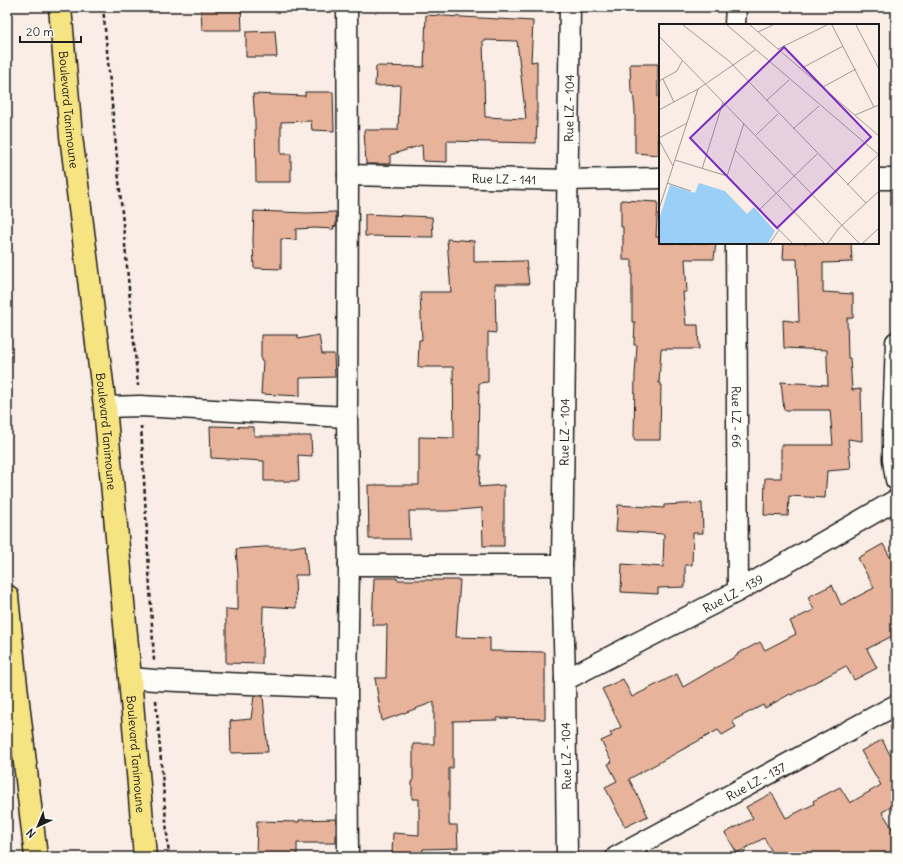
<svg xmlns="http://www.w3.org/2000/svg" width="903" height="864" viewBox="0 0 903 864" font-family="Delius,sans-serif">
<rect width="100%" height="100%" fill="#f9ede5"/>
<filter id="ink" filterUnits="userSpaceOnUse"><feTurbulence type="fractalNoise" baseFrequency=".025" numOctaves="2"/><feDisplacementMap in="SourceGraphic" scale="8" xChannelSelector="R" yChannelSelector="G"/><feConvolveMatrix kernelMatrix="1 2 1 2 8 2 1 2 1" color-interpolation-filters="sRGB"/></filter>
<g filter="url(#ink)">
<!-- building -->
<path fill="#e8b39b" stroke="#1c1c1c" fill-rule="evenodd" d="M201,7H241L242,30H202Z
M426,15L533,21L531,62L537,61V120L536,143L447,141V162L423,161L422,145L390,155V164H366L364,130H398L400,85L375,86L376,66L424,67ZM483,40L517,41L526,119L485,117Z
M275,31L277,57H246V32Z
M630,64H658V97H660L658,130L659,155L635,153V110L633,92H631Z
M305,92H333L334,131L312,130L311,121L281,122V154H291V182H256L255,122L253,94L305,96Z
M621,200L658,202L656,237H660V243H716L714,259H685L687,292H683L686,325H698L699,349H661L659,383H661L660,440H634L635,375L637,345H634L635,322H632V260H623V227H621Z
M254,211L307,213L336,212V226L333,227L334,229L315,228L296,229V240L281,239V269L254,268L253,240Z
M365,214L432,217L433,237L365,236Z
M447,239L474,241V262L526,261L529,284H495L496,333L488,332V382L479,383L478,455H481L479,487L504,485V546H483L482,508L448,511H409L410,539H369L368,485H419V437L454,438L453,367H418L419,340H422L420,292H451Z
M784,243H851L852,262L823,263V292L853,294V318H847L848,358H850L852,390L861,389L862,441L848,439L851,469L827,471L825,498L789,496L788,516L764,515L765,478H781V445H833L830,410H784L781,382L828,385L827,359V350L784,348L783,320L799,322L797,259H783Z
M261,335H298V339L319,335L322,354H334L335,377L300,378V396L261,394L263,361H261Z
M210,426L254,427V436H311L312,456L298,455L299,481H264V461L211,458Z
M702,503L703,533H693L692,565H685V587L658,588V594L621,592L622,564L663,567L664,534L616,531L618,505L664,508V505Z
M883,544L896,568V634L867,649L877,668L854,680L846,666L791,695L790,694L765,708L763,705L732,721L736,727L722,735L718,730L629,779L648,816L625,827L605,787L617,781L608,764L612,762L601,741L612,736L610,733L621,727L602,689L623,679L632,697L677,674L683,687L738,655L737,654L760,642L765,650L796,634L790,621L814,610L808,597L832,585L841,605L874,588L858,558Z
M305,545L308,575H295L296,608L263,606L262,664L226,663V609L238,610V575L236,549L264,547H293Z
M374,578H397V580H460L456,637L490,638V651L545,652V719L497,718V720L453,721V768H449V825H457L458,848L423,849L422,856L392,854L393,833L419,835V799H412V782H413V744H434V702L382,721L375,678H386L387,625H372Z
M254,696H263L268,752L231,753L230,721L251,719Z
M882,740L896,765V811L893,806L882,812L896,834V857H775L764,838L737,853L725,833L753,818L746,807L772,793L786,818L814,804L813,801L840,787L850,803L881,785L861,751Z
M336,819V843H297V857H256L257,821L299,822V820Z"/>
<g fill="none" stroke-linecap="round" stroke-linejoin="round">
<!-- minor casing -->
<g stroke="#1c1c1c" stroke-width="23">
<g id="minor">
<path d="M347,7L348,175L347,417L349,565L347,688L348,857"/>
<path d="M735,25L736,7"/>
<path id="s1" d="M348,175L567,180L660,178"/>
<path d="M878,179H896"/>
<path id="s2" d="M736,243L738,591"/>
<path d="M896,342L893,425V460L896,480"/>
<path d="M105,407L140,406L347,417"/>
<path d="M349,565H562"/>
<path d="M130,678L155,680L347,688"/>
<path id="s3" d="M565,680L738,591L896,500"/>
<path id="s4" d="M567,857L565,680L562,565L570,7"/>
<path id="s5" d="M616,857L896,705"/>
</g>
</g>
<!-- primary casing -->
<g stroke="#1c1c1c" stroke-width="25">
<g id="primary">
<path id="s6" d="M60,7L71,136L105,407L130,678L145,857"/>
<path d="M7,596L15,677L36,857"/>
</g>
</g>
<!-- path -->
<path stroke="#1c1c1c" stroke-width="2.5" stroke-dasharray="4 3" stroke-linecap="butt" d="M103,7L138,386
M141,426L154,661
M156,700L169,857
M7,839L9,857"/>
<!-- minor -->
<use href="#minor" stroke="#fdfcf7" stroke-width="20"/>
<!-- primary -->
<use href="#primary" stroke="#f6e381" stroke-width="22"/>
</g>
</g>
<g text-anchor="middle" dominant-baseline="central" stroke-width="3" stroke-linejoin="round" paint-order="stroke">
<!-- street labels -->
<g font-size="12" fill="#1c1c1c" stroke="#fdfcf7">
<text stroke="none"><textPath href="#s4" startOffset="749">Rue LZ - 104</textPath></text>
<text stroke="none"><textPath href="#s6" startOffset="103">Boulevard Tanimoune</textPath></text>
<text stroke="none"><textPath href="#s1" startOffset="156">Rue LZ - 141</textPath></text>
<text stroke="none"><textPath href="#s2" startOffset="174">Rue LZ - 66</textPath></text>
<text stroke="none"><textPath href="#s6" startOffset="427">Boulevard Tanimoune</textPath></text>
<text stroke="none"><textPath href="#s4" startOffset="425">Rue LZ - 104</textPath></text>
<text stroke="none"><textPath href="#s3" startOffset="189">Rue LZ - 139</textPath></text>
<text stroke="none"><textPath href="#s6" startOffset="751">Boulevard Tanimoune</textPath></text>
<text transform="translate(566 756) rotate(-91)">Rue LZ - 104</text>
<text stroke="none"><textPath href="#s5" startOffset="159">Rue LZ - 137</textPath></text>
</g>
</g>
<!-- overview -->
<g transform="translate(659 24)">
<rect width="220" height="220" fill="#f9ede5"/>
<path d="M40,159L66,167L88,190L95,183L116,207L109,219H0V195L11,161L36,169Z" fill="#9acff8"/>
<path fill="none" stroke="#a19995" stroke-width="1" d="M24,1L70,37L207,179M68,1L220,131M91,1L220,112M173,1L215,83M197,1L220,45M99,8L114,1M0,12L200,219M119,25L168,1M143,44L184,22M4,55L15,78M0,57L18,47L23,37M164,63L197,45M107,77L130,56M0,86L39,65L96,26M196,91L220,81M134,105L160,82M97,111L119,90M0,114L28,99M0,116L14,142M76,126L165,219M16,136L68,152L133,219M43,145L64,78M68,152L85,99M8,159L32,167M188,161L219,131M0,185L39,65M100,186L158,130M111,219L120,206M169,219L180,204L220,167M204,219L220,204"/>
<path fill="#7b2cbf" fill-opacity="0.15" stroke="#7b2cbf" stroke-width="2" d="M125,23L212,113L118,204L31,114Z"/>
<rect width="220" height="220" fill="none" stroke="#1c1c1c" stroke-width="2"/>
</g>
<!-- margin -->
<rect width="903" height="864" fill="none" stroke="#fdfcf7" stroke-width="24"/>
<rect x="12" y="12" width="879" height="840" fill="none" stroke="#1c1c1c" stroke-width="1.5" filter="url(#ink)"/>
<!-- north arrow -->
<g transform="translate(38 826) rotate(224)" stroke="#fdfcf7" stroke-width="3" paint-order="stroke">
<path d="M0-3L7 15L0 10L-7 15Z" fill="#1c1c1c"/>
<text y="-6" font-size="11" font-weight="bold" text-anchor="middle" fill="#1c1c1c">N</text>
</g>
<!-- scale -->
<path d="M20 36v6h61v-6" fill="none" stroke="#1c1c1c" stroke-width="2"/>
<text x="26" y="36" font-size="12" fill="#1c1c1c" stroke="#fdfcf7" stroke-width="3" paint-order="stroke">20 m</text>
</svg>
